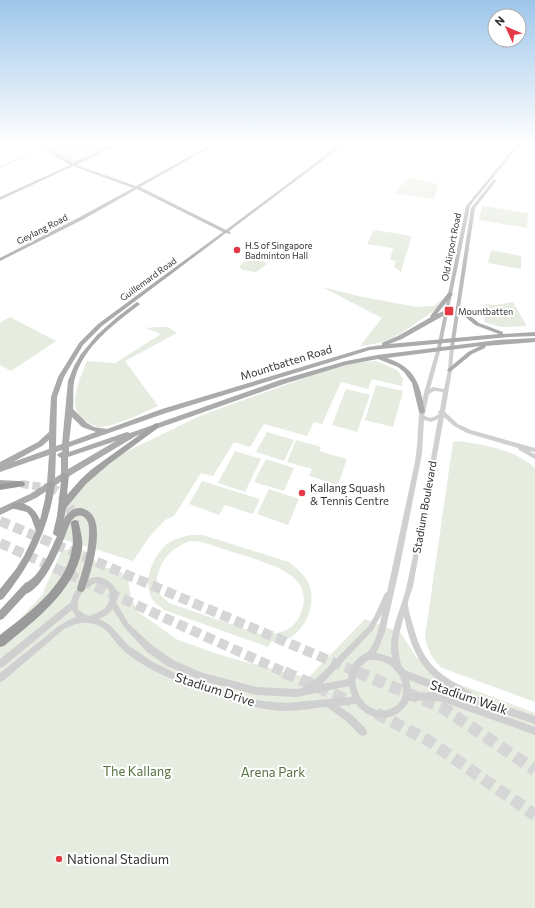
<svg xmlns="http://www.w3.org/2000/svg" width="535" height="908" viewBox="0 0 535 908" font-family="Commissioner,sans-serif">
<rect width="100%" height="100%" fill="#fff"/>
<!-- green -->
<path fill="#e6ecdf" fill-rule="evenodd" d="M60,143H116L76,164L47,149Z
M407,178H412L438,184L434,199L395,193Z
M482,206L528,213L527,228L479,220Z
M376,230L412,236L400,274V271L394,267L396,261L390,260L393,248L367,244L373,231Z
M491,250L521,256V269L488,263Z
M255,255L267,264L256,272L243,270L239,266Z
M322,287L358,296L416,307L434,306L440,301L442,298L441,302L435,310L400,334L385,342L360,346L382,318Z
M513,302L527,326L502,327L484,322L486,304L495,305Z
M10,317L56,341L11,371L0,365V323Z
M158,327H168L177,333L125,361L158,406C139,414 120,425 100,427C96,427 92,425 89,423C63,412 80,379 87,361L115,363L161,334L146,328Z
M376,361L397,370L403,379L402,386L372,379L368,389L341,382L322,424L314,422L307,436L264,424L250,447L234,442L213,476L201,473L174,516L165,520L150,536L133,561L56,537L63,506L109,460L202,415L344,364Z
M376,385L403,391L393,427L365,420Z
M346,389L370,395L357,432L332,425Z
M267,432L294,440L284,461L256,452Z
M296,440L321,447L319,451L347,459L338,485L309,476L312,469L287,462Z
M459,441C486,445 515,450 535,468V702L442,668C433,660 427,650 425,637L453,442Z
M235,451L261,459L245,492L218,483Z
M266,459L294,468L284,491L254,482Z
M202,481L260,499L253,514L225,505L219,515L189,504Z
M269,489L299,499L288,525L257,514Z
M190,535H203L289,562C296,568 304,574 308,582C318,605 305,633 283,641C279,642 274,642 271,642L268,647L164,610C161,607 155,604 153,600C141,583 153,556 167,544C174,539 182,537 190,535ZM190,541L202,542C217,547 233,552 249,557C279,567 319,579 298,619C290,633 275,634 260,634L169,603C166,600 162,597 160,594C157,590 157,583 157,579C160,559 172,548 190,541Z
M82,549L93,556L98,568H116L128,578L131,598L138,612L178,640L227,657L308,678L365,619L401,633L416,657L440,677L535,713V908H0V640L42,595L62,550Z"/>
<g fill="none" stroke-linecap="round" stroke-linejoin="round">
<!-- motorway-tunnel-far2 -->
<path stroke="#d6d6d6" stroke-width="8" stroke-dasharray="8 3.5" stroke-linecap="butt" d="M21,484L52,488"/>
<!-- motorway-tunnel-far1 -->
<path stroke="#d6d6d6" stroke-width="10" stroke-dasharray="10 5" stroke-linecap="butt" d="M48,487C66,492 71,508 75,524
M0,521L359,673
M0,543L286,673"/>
<!-- motorway-tunnel -->
<path stroke="#d6d6d6" stroke-width="12" stroke-dasharray="12 6" stroke-linecap="butt" d="M284,672L351,702
M357,672L443,708L535,770
M376,713L429,741L535,815"/>
<!-- tertiary -->
<path fill="#d0d0d0" fill-rule="evenodd" d="M450,346H452L454,347L452,370L445,412L458,424L471,430L535,448V452L529,451L535,454V459L519,450L518,448L467,433L454,426L444,417L413,586C412,591 408,599 408,604C408,609 411,619 413,625C423,664 437,673 471,692L472,695L535,716V724L445,694L409,680L411,690V693L433,692L443,694L535,727V735L443,702L433,700L409,701C397,723 371,723 356,704L339,706L352,715L366,729L367,732L366,735L363,736L360,735L346,721L327,707C313,708 299,711 285,711C254,710 225,699 197,689C177,681 157,674 139,662C132,658 126,653 120,647C113,640 108,629 99,626C85,620 77,623 64,629L3,681L0,682V673L60,625L71,619L76,617L72,610L3,667L0,668V659L71,602C73,591 84,578 96,577C106,576 117,586 118,596C118,598 117,600 116,602L128,623L153,646L173,660L203,673L257,687L297,689L303,688L304,685L317,678L368,627L374,617L385,593L387,592L415,462L417,446L419,413L425,389L437,348L439,347L441,348L430,389L433,387L444,389L448,370ZM434,391L443,392L440,410L438,412L439,414C434,417 430,420 424,415L425,413L429,394ZM438,419C428,474 419,530 407,584C402,609 387,633 392,658L382,654L376,653L379,647L385,632L399,570L422,454L424,420L431,422ZM96,583C98,584 101,584 103,585C114,590 111,602 104,609C100,612 94,614 89,616L84,614L78,609C76,596 85,587 96,583ZM113,609L124,627L147,652L167,666L203,681L257,695L297,697L349,686L352,697L285,703L262,701L228,692L175,673L151,661L128,645L110,625L99,619L107,615ZM382,614C379,626 377,639 370,649C367,653 366,653 362,655C354,660 349,669 348,679L322,684L372,631ZM404,616C408,636 414,656 428,671C433,677 441,682 448,687L405,670L401,665L399,655L398,645L399,635ZM369,660C373,660 378,660 381,661C398,666 410,688 399,703C397,705 395,707 392,708C365,722 339,675 369,660Z"/>
<!-- secondary -->
<path fill="#bdbdbd" fill-rule="evenodd" d="M518,143H521L470,206L441,348L439,350L437,349V348L466,206Z
M494,179L497,180L475,208L454,347L452,349L450,347L471,208Z"/>
<!-- primary -->
<path fill="#ababab" fill-rule="evenodd" d="M37,143L73,163L116,143H121L76,165L136,186L214,143H218L140,187L226,230L342,143H346L229,231L231,233V234L226,233L102,326L83,345L64,377L57,397L56,446L62,444L68,381L74,366L81,354L97,335L116,318L137,302L140,304L139,305C114,324 84,346 75,378C72,388 74,399 73,409L87,423L94,427L107,429L162,409L368,347L382,345V343L398,336L431,317L430,316L431,315L448,293L450,292L453,294L437,314L448,309L451,311L450,312L402,339L389,344L499,334L475,325L456,309V307L458,306L479,323L503,332V334L535,332V336L509,337L370,350L166,413L69,447V452L127,432L130,433L280,380L346,361L377,355L498,340L535,338V342L485,346L486,347L485,348L472,354L450,372L448,371L447,370L448,369L468,352L480,346L387,358C416,368 420,384 425,412L422,414L419,412L412,383L404,372L398,367L378,359L346,365L284,384L136,436L76,472L36,498L0,515V508L30,494L47,483L49,455L0,472V462L38,442L49,432L51,397L58,377L79,343L98,324L223,232L137,189L82,220L0,261V258L78,218L133,188L73,166L0,200V197L70,165L33,143ZM72,417L82,427L96,432L69,442ZM49,440V449L13,462L42,446ZM116,441L70,468L68,469V457ZM62,450V452L59,453L57,455L59,457L61,458V474L55,478L56,452Z
M0,480L18,481L21,482L22,484L21,486L18,487L0,486Z"/>
<!-- trunk -->
<path fill="#a2a2a2" fill-rule="evenodd" d="M156,423L158,424L159,426L158,428L109,464L86,484L66,508L64,519C67,513 72,509 79,508C82,508 85,509 88,511C107,522 91,574 84,591L81,592L78,591L77,588C83,569 90,549 89,528C89,518 80,510 72,520C69,524 67,531 65,536C58,553 44,587 26,594L3,619L0,620V610L25,583C40,577 50,551 57,536L54,535L53,533L57,516L62,473H68L69,475L67,495L81,479L92,469Z
M51,481L54,482L55,484C49,528 31,565 3,599L0,600V589L16,569L24,556L36,531L31,517L27,512L11,508L10,506L11,504C25,500 35,508 40,520L45,499L47,484L48,482Z"/>
<!-- motorway -->
<path fill="#9a9a9a" fill-rule="evenodd" d="M21,481L24,482L25,484L24,486L0,490V484Z
M75,520L78,521L79,524C81,532 83,541 82,549C75,591 35,620 4,646L0,647V635C28,613 66,587 72,549C74,541 72,532 71,524L72,521Z"/>
<!-- rail -->
<path stroke="#888" stroke-width="1" stroke-dasharray="2.5 1.5" stroke-linecap="butt" d="M0,167L57,143"/>
</g>
<!-- sky -->
<linearGradient id="sky" x2="0" y2="1"><stop stop-color="#9ec6ea"/><stop offset="0.53" stop-color="#fff"/><stop offset="1" stop-color="#fff" stop-opacity="0"/></linearGradient>
<rect width="535" height="271" fill="url(#sky)"/>
<!-- markers -->
<g fill="#e63946" stroke="#fff" stroke-width="1.5">
<circle cx="237" cy="250" r="4"/>
<rect x="444" y="306" width="10" height="10" rx="2"/>
<circle cx="302" cy="493" r="4"/>
<circle cx="59" cy="859" r="4"/>
</g>
<g text-anchor="middle" dominant-baseline="central" stroke-width="4" stroke-linejoin="round" paint-order="stroke">
<!-- far-street labels -->
<g font-size="9" fill="#333" stroke="#fff">
<text transform="translate(42 229) rotate(-27)">Geylang Road</text>
<text transform="translate(451 247) rotate(-79)">Old Airport Road</text>
<text transform="translate(148 279) rotate(-36)">Guillemard Road</text>
</g>
<!-- far-poi labels -->
<g font-size="9" fill="#333" stroke="#fff" text-anchor="start">
<text x="245" y="245">H.S of Singapore<tspan x="245" dy="10">Badminton Hall</tspan></text>
<text x="458" y="311">Mountbatten</text>
</g>
<!-- street labels -->
<g font-size="11" fill="#333" stroke="#fff">
<text transform="translate(286 362) rotate(-17)">Mountbatten Road</text>
<text transform="translate(424 507) rotate(-80)">Stadium Boulevard</text>
</g>
<!-- poi labels -->
<g font-size="11" fill="#333" stroke="#fff" text-anchor="start">
<text x="310" y="487">Kallang Squash<tspan x="310" dy="13">&amp; Tennis Centre</tspan></text>
</g>
<!-- near-street labels -->
<g font-size="13" fill="#333" stroke="#fff">
<text transform="translate(215 689) rotate(18)">Stadium Drive</text>
<text transform="translate(469 697) rotate(19)">Stadium Walk</text>
</g>
<!-- near-park labels -->
<g font-size="13" fill="#56703f" stroke="#fff">
<text x="137" y="771">The Kallang</text>
<text x="273" y="772">Arena Park</text>
</g>
<!-- near-poi labels -->
<g font-size="13" fill="#333" stroke="#fff" text-anchor="start">
<text x="67" y="859">National Stadium</text>
</g>
</g>
<!-- north arrow -->
<g transform="translate(507 28) rotate(314)"><circle r="19" fill="#ffffff" stroke="#adadad"/>
<path d="M0-3L7 15L0 10L-7 15Z" fill="#e63946"/>
<text y="-6" font-size="11" font-weight="bold" text-anchor="middle" fill="#333333">N</text>
</g>
</svg>
